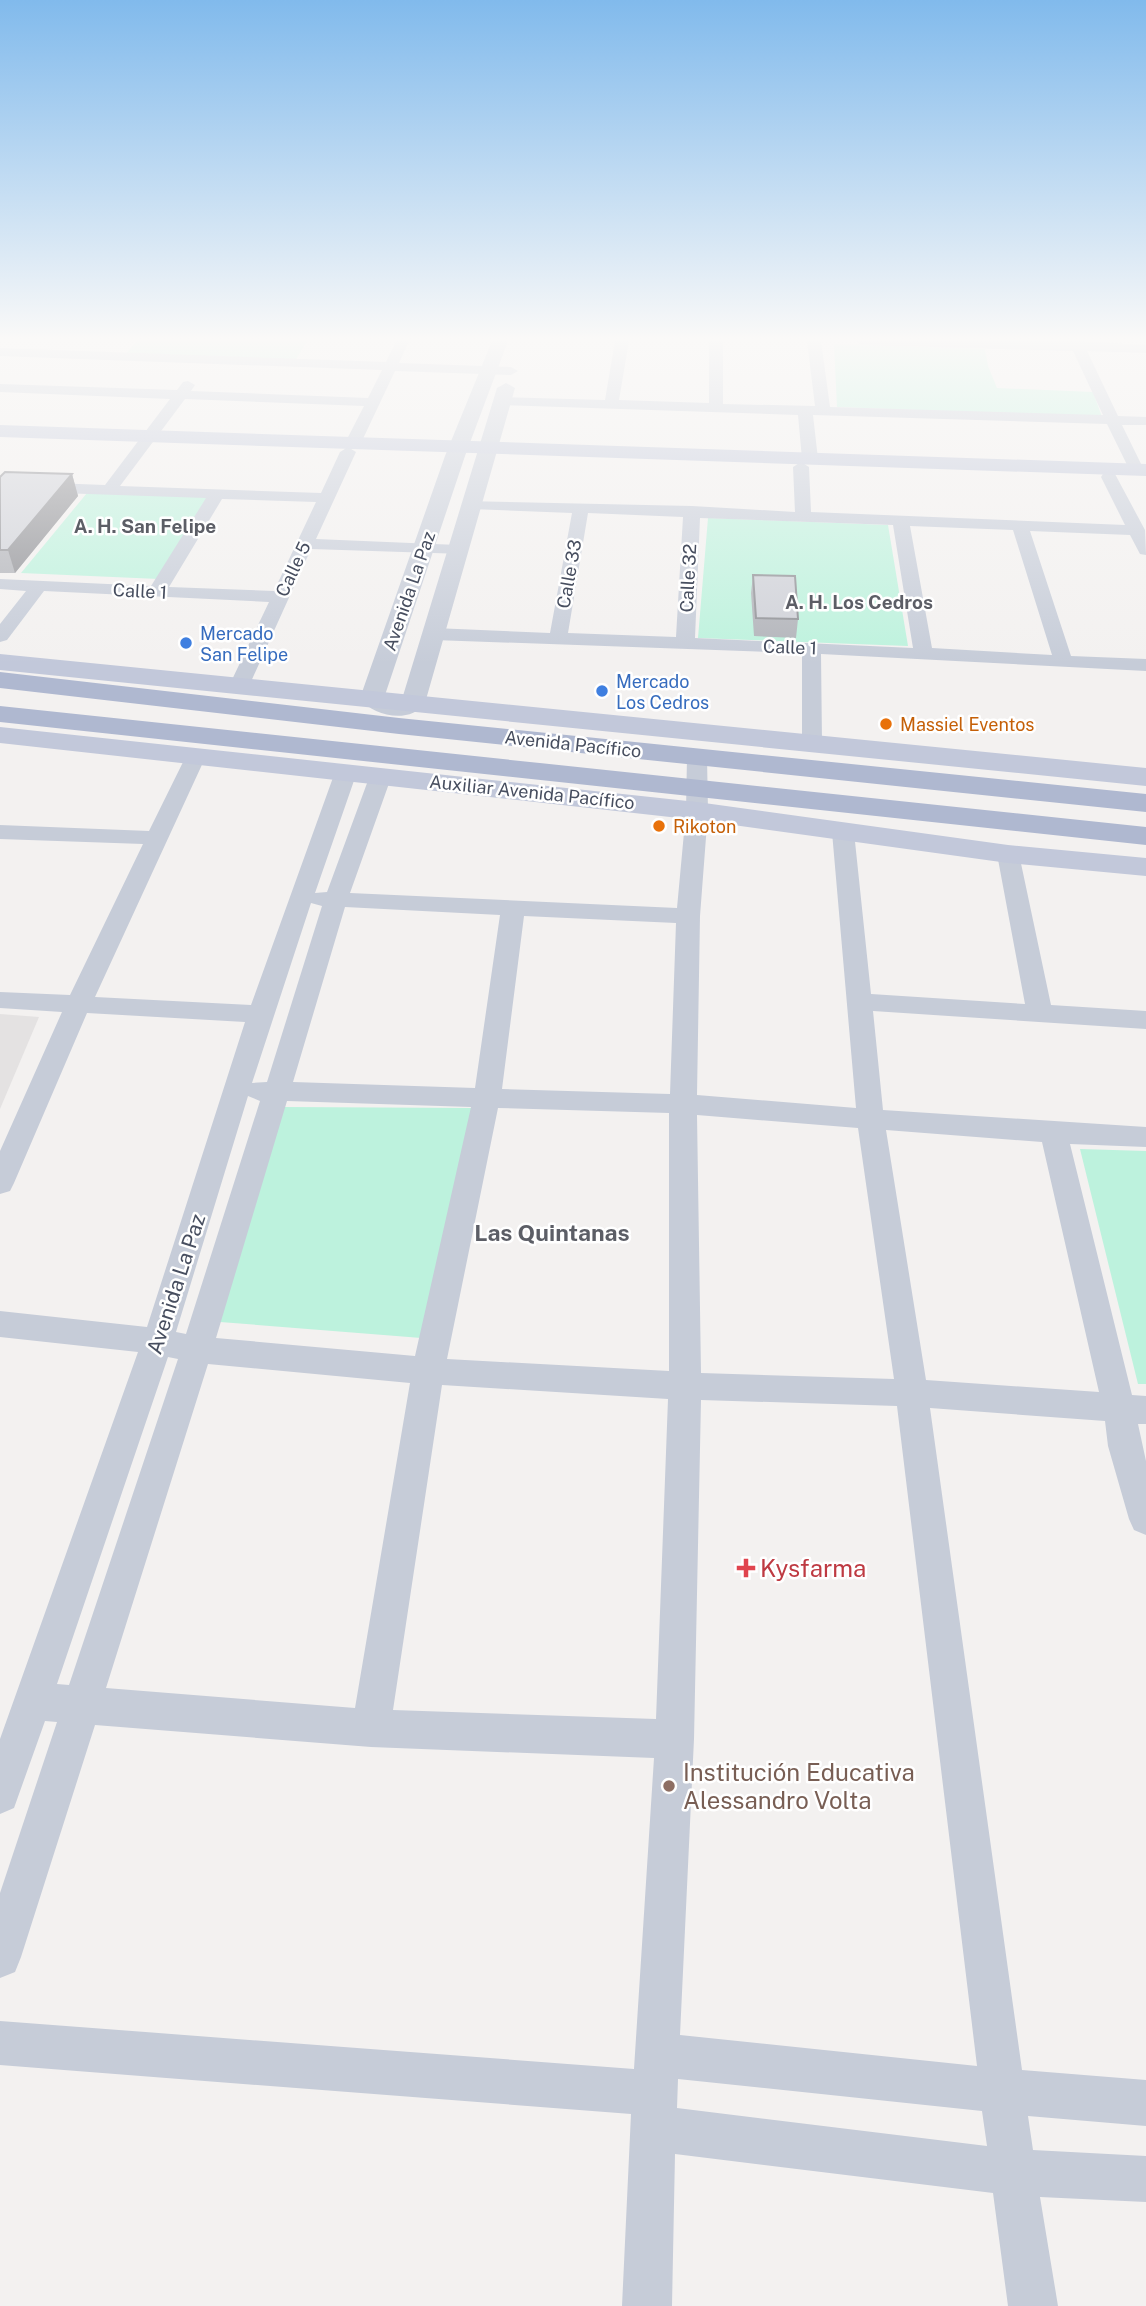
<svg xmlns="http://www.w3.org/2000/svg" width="1146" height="2306" viewBox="0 0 1146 2306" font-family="'Public Sans',sans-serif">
<rect width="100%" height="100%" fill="#f3f1f0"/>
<!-- education -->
<path fill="#e4e2e2" d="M0,1014L39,1017L0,1109Z"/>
<!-- green -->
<path fill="#bdf2dd" d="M137,341H307L295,361L124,356Z
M834,344L985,349L988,366L997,388L1093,392L1102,417L837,407Z
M87,493L209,497L159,579L21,573Z
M708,518L888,525L908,646L698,638Z
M283,1107L473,1108L434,1339L220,1322Z
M1080,1149L1146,1151V1384H1138Z"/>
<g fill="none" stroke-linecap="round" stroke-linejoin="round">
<!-- minor -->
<path fill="#c6ccd8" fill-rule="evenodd" d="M396,341H409L399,363L511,367L518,371L511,375L395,371L361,443L353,448L345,443L364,406L185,399L120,486L321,493L340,452L348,447L356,452L316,539L458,545L467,550L464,554L311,549L249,686L239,692L229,686L269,602L44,591L7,640L0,642V624L26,591L0,589V579L151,586L206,498L0,491V481L105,485L170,399L0,392V384L177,390L183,382L188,381L195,385L191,391L368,398L382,370L0,356V348L386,362ZM222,499L316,502L274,591L169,587Z
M615,341H629L619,400L709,403V341H723V404L815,406L807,341H821L830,407L1103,415L1073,351L861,345L855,341H1082L1146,345V353L1087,351L1118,416L1146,417V425H1122L1144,470L1141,473H1131L1107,424L813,415L818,459L810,464L802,459L798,415L501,405L494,401L501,397L605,400Z
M801,462L809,467L811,512L1125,525L1101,477L1103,474H1115L1145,530L1146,555L1140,554L1130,535L1030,531L1071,656L1146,659V671L821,654L822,743L819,747H805L802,743V653L434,640L425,634L434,628L550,633L572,513L471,509L463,504L465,501L692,506L795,512L793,467ZM588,513L683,517L676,637L568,633ZM700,518L893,525L913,648L695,638ZM910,526L1013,530L1052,655L932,648Z
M196,750L203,752L206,756L95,997L251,1005L335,772L339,768H353L357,772L315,893L327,892L370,775L374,771H388L392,775L350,893L677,908L686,811L687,757L690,753H704L707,757L708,811L700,916L697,1095L856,1108L832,832L835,827H851L854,832L871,994L1025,1004L997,854L1000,849H1016L1019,854L1051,1005L1146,1011V1029L873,1011L883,1110L1146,1127V1147L1070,1144L1132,1395L1146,1396V1424H1138L1146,1461V1535L1134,1530L1129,1519L1108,1446L1105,1421L930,1408L1022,2070L1146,2080V2126L1028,2116L1033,2150L1146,2156V2202L1040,2197L1058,2306H1008L993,2193L675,2154L672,2306H622L631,2114L0,2065V2021L634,2069L654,1758L371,1747L95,1725L21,1957L15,1972L0,1978V1893L57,1722L45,1721L14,1808L0,1814V1739L138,1352L0,1337V1311L147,1327L245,1022L87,1013L14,1183L10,1191L0,1194V1151L62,1012L0,1008V992L70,995L143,844L0,839V825L149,831L186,756L189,752ZM311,903L322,906L267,1082L252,1083ZM345,907L500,915L475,1088L293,1082ZM524,916L676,923L670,1094L502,1089ZM248,1096L260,1101L186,1334L176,1332ZM287,1101L471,1107L415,1356L216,1338ZM498,1108L669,1113V1371L447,1359ZM697,1115L858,1128L894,1379L701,1373ZM886,1130L1042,1142L1099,1392L926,1380ZM168,1357L178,1359L69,1685L57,1684ZM208,1364L410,1383L355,1708L106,1688ZM442,1385L668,1399L656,1719L393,1710ZM701,1400L897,1406L977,2066L680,2035L694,1739ZM678,2079L982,2111L987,2146L677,2108Z"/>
<!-- tertiary -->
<path fill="#c6ccd8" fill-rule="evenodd" d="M492,341H508L465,456L385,695L397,701L402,699L497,388L506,383L515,388L425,703C411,724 373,717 360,698L445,456Z"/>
<!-- secondary -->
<path fill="#c2c8da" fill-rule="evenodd" d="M0,425L1146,464V476L0,437Z
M0,654L1146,768V786L0,670Z
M0,727L697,802L1008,845L1146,858V876L1008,863L697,820L0,743Z"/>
<!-- primary -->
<path fill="#afb8d0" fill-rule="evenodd" d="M0,672L399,718L1146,794V812L399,734L0,688Z
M0,706L1146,827V845L0,722Z"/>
</g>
<!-- wall -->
<path fill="#b2b4ba" d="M72,474L78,496L15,573H0V477Z
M753,575L798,619L796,638L754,636L751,593Z"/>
<!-- shaded-wall -->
<path fill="#919297" d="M72,474L78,496L15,573L8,550Z"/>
<!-- building -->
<path fill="#cfd1d8" stroke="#919297" stroke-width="2" d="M5,472L72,474L8,550H0V477Z
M753,575L795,576L798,619L756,618Z"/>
<!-- sky -->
<linearGradient id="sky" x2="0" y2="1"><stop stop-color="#81baec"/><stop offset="0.51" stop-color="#faf9f8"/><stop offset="1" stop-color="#faf9f8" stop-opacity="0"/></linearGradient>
<rect width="1146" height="664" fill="url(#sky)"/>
<!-- markers -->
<g fill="#3f7fe0" stroke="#fff" stroke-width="2.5">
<circle cx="186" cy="643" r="7"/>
<circle cx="602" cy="691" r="7"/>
</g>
<g fill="#e8710a" stroke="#fff" stroke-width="2.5">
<circle cx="886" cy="724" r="7"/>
<circle cx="659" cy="826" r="7"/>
</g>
<path fill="#e0444e" stroke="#fff" stroke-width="2.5" d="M742.5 1557.5h7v7h7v7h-7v7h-7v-7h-7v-7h7z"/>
<circle fill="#8d6e63" stroke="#fff" stroke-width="2.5" cx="669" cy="1786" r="7"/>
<g text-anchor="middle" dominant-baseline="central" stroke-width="5" stroke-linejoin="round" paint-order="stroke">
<!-- far-street labels -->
<g font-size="18" fill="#474e5f" stroke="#fff">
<text transform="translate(293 569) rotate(-65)">Calle 5</text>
<text transform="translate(569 574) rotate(-80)">Calle 33</text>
<text transform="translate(688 578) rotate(-87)">Calle 32</text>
<text transform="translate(140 591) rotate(3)">Calle 1</text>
<text transform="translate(409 591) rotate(-71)">Avenida La Paz</text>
<text transform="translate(790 647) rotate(2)">Calle 1</text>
<text transform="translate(573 744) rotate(6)">Avenida Pacífico</text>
<text transform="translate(532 792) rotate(6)">Auxiliar Avenida Pacífico</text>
</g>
<!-- far-shop labels -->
<g font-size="18" fill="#366cbe" stroke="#fff" text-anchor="start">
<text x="200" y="633">Mercado<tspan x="200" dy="21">San Felipe</tspan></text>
<text x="616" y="681">Mercado<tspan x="616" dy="21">Los Cedros</tspan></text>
</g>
<!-- far-food labels -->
<g font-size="18" fill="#c56008" stroke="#fff" text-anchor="start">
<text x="900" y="724">Massiel Eventos</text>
<text x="673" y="826">Rikoton</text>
</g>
<!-- far-neighbourhood labels -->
<g font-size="19" font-weight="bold" fill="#5c5e66" stroke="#fff">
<text x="145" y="526">A. H. San Felipe</text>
<text x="859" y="602">A. H. Los Cedros</text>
</g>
<!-- street labels -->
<g font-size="21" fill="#474e5f" stroke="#fff">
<text transform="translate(176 1284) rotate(-72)">Avenida La Paz</text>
</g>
<!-- neighbourhood labels -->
<g font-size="23" font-weight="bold" fill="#5c5e66" stroke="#fff">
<text x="552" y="1232">Las Quintanas</text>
</g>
<!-- near-health labels -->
<g font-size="24" fill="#be3a42" stroke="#fff" text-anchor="start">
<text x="760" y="1568">Kysfarma</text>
</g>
<!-- near-education labels -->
<g font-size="24" fill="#785e54" stroke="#fff" text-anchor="start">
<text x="683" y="1772">Institución Educativa<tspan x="683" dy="28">Alessandro Volta</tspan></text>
</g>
</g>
</svg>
